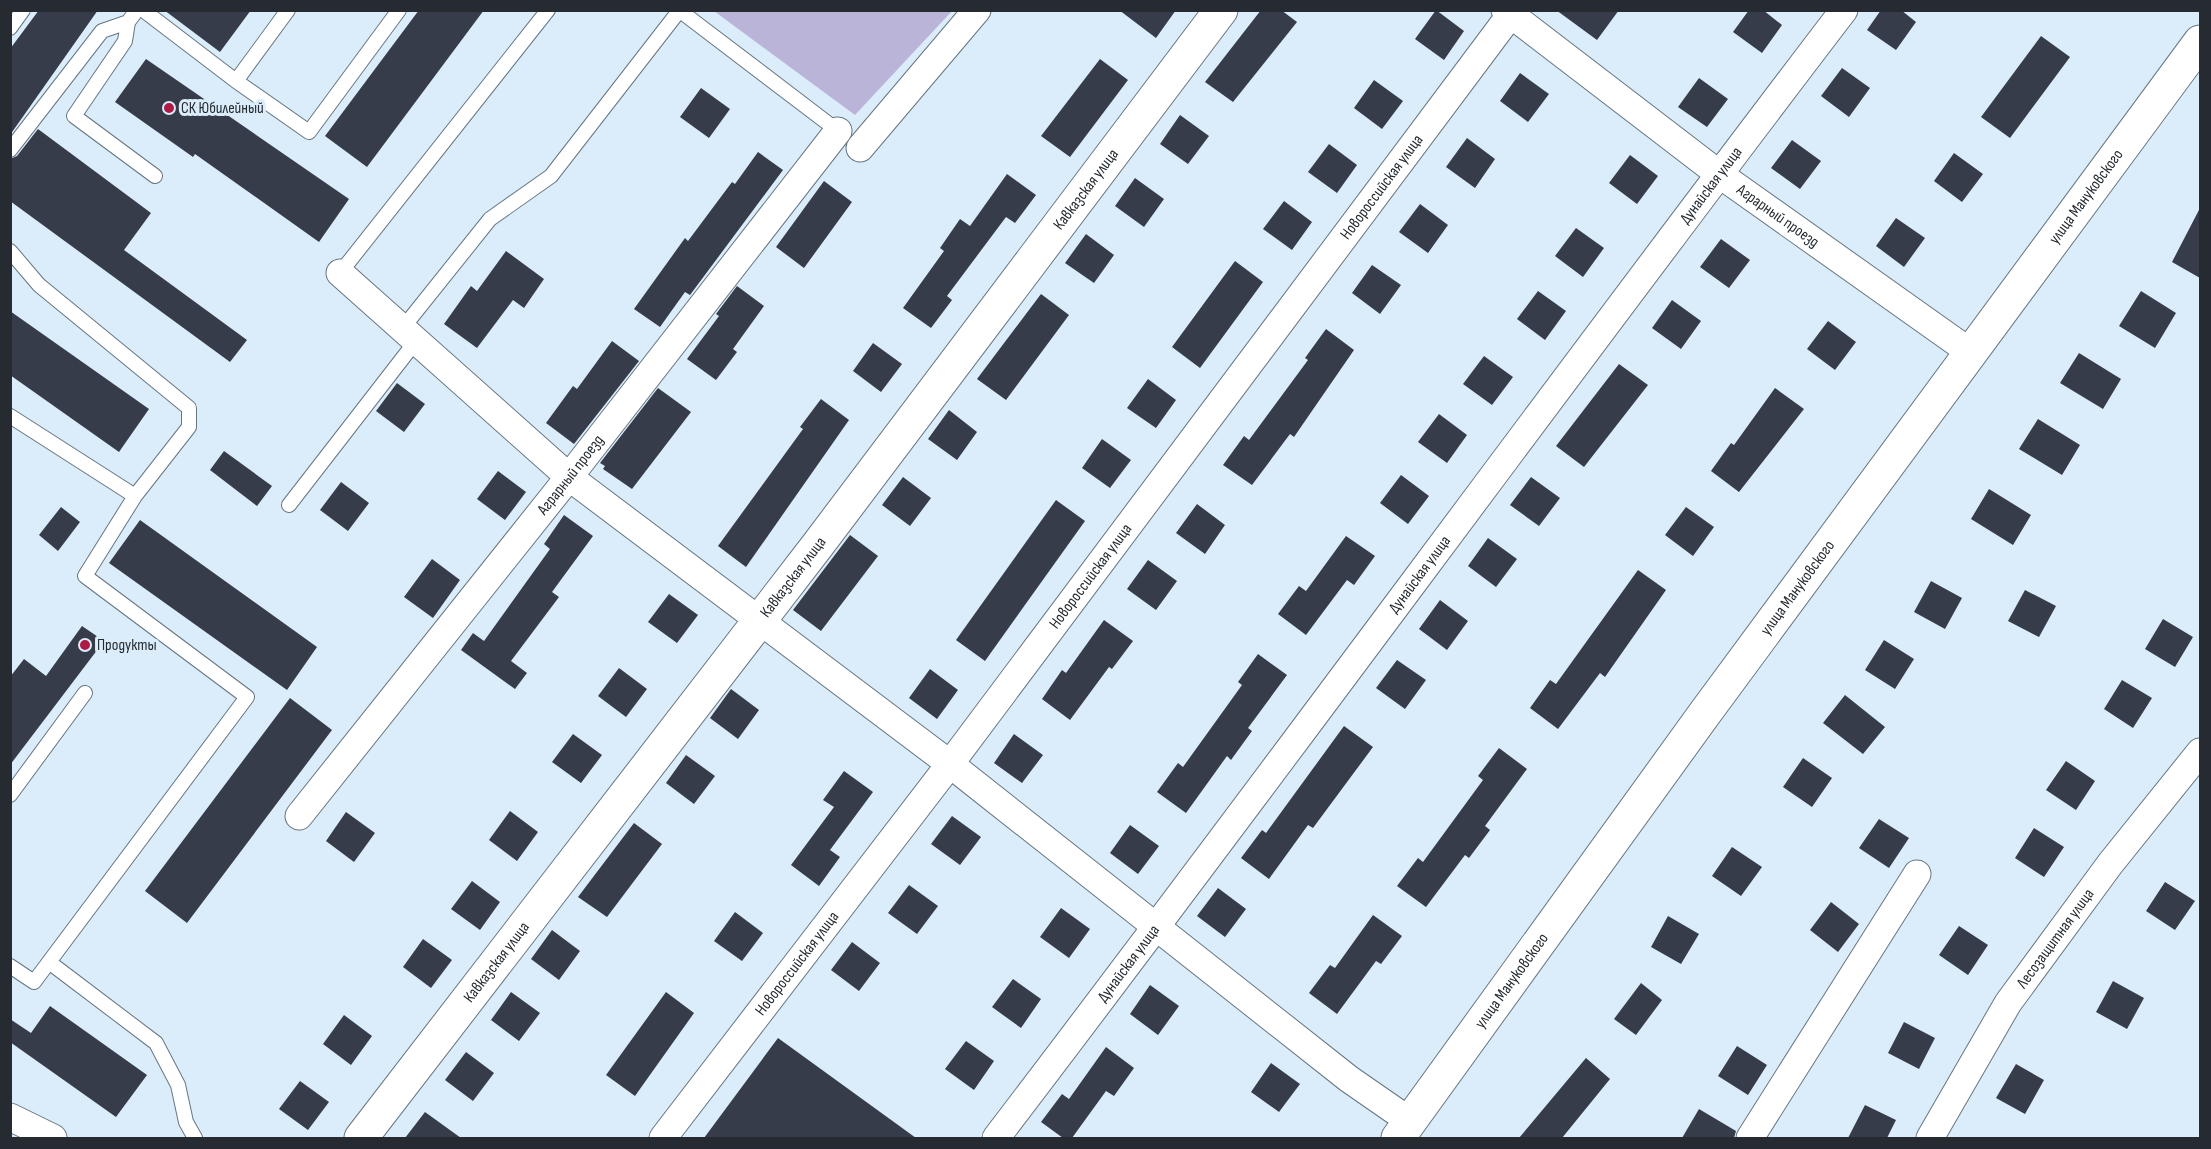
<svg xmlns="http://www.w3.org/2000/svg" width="2211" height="1149" viewBox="0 0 2211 1149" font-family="'Sofia Sans Condensed',sans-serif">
<rect width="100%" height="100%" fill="#dbedfa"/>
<!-- forest -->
<path fill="#bbb4d9" d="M714,11H952L855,115Z"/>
<!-- building -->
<path fill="#363c4a" d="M39,10H98L10,135V49Z
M164,10H251L220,52Z
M419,10H484L367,167L325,136Z
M1119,10H1176L1156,38Z
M1261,10H1281L1297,22L1233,102L1205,82Z
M1436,10L1464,31L1444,60L1415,39Z
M1556,10H1619L1597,40Z
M1749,10H1763L1782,25L1762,53L1733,32Z
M1881,10H1901L1916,22L1896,50L1867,30Z
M2041,36L2070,57L2010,138L1981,117Z
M146,59L349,199L319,242L195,154L193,157L115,102Z
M1100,59L1128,80L1070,157L1041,136Z
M1842,68L1870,88L1849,117L1821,96Z
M1520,73L1549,94L1528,122L1500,101Z
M1699,78L1728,99L1707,127L1678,107Z
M1374,80L1403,101L1382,129L1354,108Z
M701,88L730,109L709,138L680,117Z
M1180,115L1209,136L1188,164L1160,144Z
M38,129L151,213L124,250L247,340L230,362L10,201V159L17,156Z
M1467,138L1495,159L1475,188L1446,167Z
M1792,140L1821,161L1800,189L1771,168Z
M1329,144L1357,165L1337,193L1308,172Z
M758,152L783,170L690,295L685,292L660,327L634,309L685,238L688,241L732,182L735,184Z
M1954,153L1983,174L1962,202L1934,181Z
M1630,155L1658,176L1637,204L1609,183Z
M1007,174L1036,195L1015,223L1006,217L947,296L952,300L931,328L903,308L944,251L940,248L960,219L970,226Z
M1135,178L1164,199L1144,227L1115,206Z
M824,181L852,202L804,268L776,247Z
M1284,201L1312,222L1292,250L1263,229Z
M1420,204L1448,225L1428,253L1399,232Z
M2200,208V278L2172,262Z
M1896,218L1925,238L1904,267L1876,246Z
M1576,228L1604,248L1583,277L1555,256Z
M1086,234L1114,255L1094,283L1065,263Z
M1721,239L1750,260L1729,288L1700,267Z
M506,251L544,279L524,308L513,300L477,348L444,324L471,286L477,291Z
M1235,261L1263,282L1200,368L1172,347Z
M1372,265L1401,285L1380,314L1352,293Z
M737,286L764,306L733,349L737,352L716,380L687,359L719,316L716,314Z
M1538,291L1566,311L1545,340L1517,319Z
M2141,291L2176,313L2155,348L2119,326Z
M1041,294L1069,315L1006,400L977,379Z
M1672,300L1701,321L1681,349L1652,328Z
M10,311L149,409L119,452L10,375Z
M1828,321L1856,342L1835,370L1807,349Z
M1326,329L1354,350L1294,437L1290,434L1252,485L1223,465L1244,436L1249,440L1308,360L1305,358Z
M612,341L639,361L574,444L546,423L573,386L577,389Z
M873,343L902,364L881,392L853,371Z
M2079,353L2121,379L2103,409L2060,383Z
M1484,356L1513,377L1492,405L1463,384Z
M1619,364L1648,385L1584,467L1556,446Z
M1148,379L1176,400L1156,428L1127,408Z
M397,383L425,404L404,432L376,411Z
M658,388L691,412L632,489L603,469L605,466L600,463Z
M1775,388L1804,409L1739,492L1711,471L1731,443L1734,445Z
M821,399L849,420L746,567L718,546L803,429L800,427Z
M949,410L977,432L957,460L928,439Z
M1439,414L1467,435L1447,463L1418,442Z
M2038,419L2080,445L2062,475L2019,449Z
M1102,439L1131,460L1110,488L1082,468Z
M224,451L272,486L257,506L210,470Z
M498,471L526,492L505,520L477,499Z
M1401,475L1429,496L1408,524L1380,503Z
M903,477L931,498L910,526L882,505Z
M1531,477L1560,498L1539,526L1510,505Z
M341,482L369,503L348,531L320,510Z
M1989,489L2031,515L2013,545L1971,519Z
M1056,500L1085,521L985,661L956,640Z
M1197,504L1225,525L1205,554L1176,533Z
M61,507L80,522L58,551L39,535Z
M1686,507L1714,527L1693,556L1665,535Z
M564,515L593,536L552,592L559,597L511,661L527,673L515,689L461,650L473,633L484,641L550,549L544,544Z
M140,520L317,647L287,690L109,563Z
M850,535L878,556L821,631L793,610Z
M1346,536L1375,556L1354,585L1347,580L1306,635L1278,614L1299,586L1306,591Z
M1488,538L1517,559L1496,587L1468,566Z
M432,559L460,580L433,618L404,597Z
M1148,560L1177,581L1156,610L1127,589Z
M1638,570L1666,590L1605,677L1600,673L1558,729L1530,708L1550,680L1556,684Z
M1931,581L1962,598L1945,629L1914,612Z
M2025,590L2056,606L2039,637L2008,621Z
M669,594L698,615L677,643L648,622Z
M1440,600L1468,621L1447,650L1419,629Z
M2163,619L2193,637L2175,667L2145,649Z
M1104,620L1133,641L1112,669L1109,667L1070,720L1042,699L1062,670L1066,673Z
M82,626L104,641L10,765V677L24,659L46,676Z
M1884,640L1914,659L1895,689L1865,670Z
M1258,654L1287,675L1248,728L1252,731L1231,760L1227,756L1186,813L1157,792L1178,763L1183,767L1242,685L1238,682Z
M1397,660L1426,680L1405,709L1376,688Z
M619,668L647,689L626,717L598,696Z
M930,669L958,690L937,719L909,698Z
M2122,680L2152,698L2133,728L2104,709Z
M731,689L759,710L738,739L710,718Z
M1845,695L1885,727L1863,754L1823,723Z
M290,698L332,730L187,923L145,891Z
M1344,726L1373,747L1313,828L1308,825L1269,879L1241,858L1262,830L1266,833Z
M573,734L602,755L581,783L552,762Z
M1014,734L1043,755L1022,783L994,763Z
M1499,748L1527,769L1485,826L1490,830L1469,858L1465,855L1426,907L1397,886L1418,858L1423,862L1483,780L1478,776Z
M686,755L715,776L694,804L666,783Z
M1803,758L1832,778L1812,807L1783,787Z
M2066,761L2095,781L2076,810L2046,790Z
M844,771L873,792L830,850L840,857L819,886L791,865L834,807L823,800Z
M510,811L538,832L517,861L489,840Z
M346,812L375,833L354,862L326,841Z
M952,816L981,837L960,865L931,844Z
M1879,819L1909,838L1889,868L1859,848Z
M634,823L662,844L607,917L578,897Z
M1130,825L1159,846L1138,874L1110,853Z
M2034,828L2064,847L2044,877L2015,858Z
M1732,847L1762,867L1741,896L1712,876Z
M472,881L500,902L480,930L451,909Z
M2165,882L2195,901L2175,930L2146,911Z
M909,885L938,906L917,934L888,913Z
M1218,888L1246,909L1225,937L1197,916Z
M1831,902L1859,924L1838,952L1810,930Z
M1061,908L1090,929L1069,958L1040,937Z
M735,912L763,933L742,961L714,941Z
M1373,915L1402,936L1381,964L1376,961L1337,1014L1309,993L1330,965L1335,968Z
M1668,916L1699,934L1681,964L1651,947Z
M1959,926L1988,945L1968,975L1939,955Z
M552,930L580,951L559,980L531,959Z
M423,939L452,960L431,988L403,967Z
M852,942L880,963L859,991L831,970Z
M1013,979L1041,999L1021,1028L992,1007Z
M2113,981L2144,998L2127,1029L2096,1012Z
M1641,983L1662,1000L1636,1035L1614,1019Z
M1150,985L1179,1006L1158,1035L1130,1014Z
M511,992L540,1013L519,1041L491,1020Z
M666,992L694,1013L635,1096L606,1075Z
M50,1006L147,1075L116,1117L10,1042V1019L31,1033Z
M344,1015L372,1036L351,1065L323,1044Z
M1904,1022L1935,1038L1919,1069L1888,1053Z
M778,1038L916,1138H704Z
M966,1041L994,1061L974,1090L945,1069Z
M1737,1046L1767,1065L1748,1095L1718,1076Z
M1106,1047L1134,1068L1114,1096L1106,1091L1072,1138H1063L1041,1122L1062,1094L1069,1099Z
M466,1052L494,1073L473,1101L445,1080Z
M1586,1058L1610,1079L1562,1138H1519Z
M1271,1063L1300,1084L1279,1112L1251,1092Z
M2016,1064L2044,1080L2025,1114L1996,1098Z
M300,1081L329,1102L308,1130L279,1109Z
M1865,1105L1896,1120L1887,1138H1848Z
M1699,1109L1736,1131L1734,1138H1682Z
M425,1112L461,1138H405Z"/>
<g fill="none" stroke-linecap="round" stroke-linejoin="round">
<!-- service casing -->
<g stroke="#667681" stroke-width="16">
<path id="service" d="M137,10L128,22L125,41L74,116L155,176
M143,10L236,81
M288,10L236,81L309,132L399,10
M679,10L842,134
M10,28L23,10
M10,150L102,31L128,22
M10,251L39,285L189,408V427L135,496
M340,273L548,10
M402,329L490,219L551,176L679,11
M10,416L135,496L85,576L247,697L49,962L156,1043L178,1085L186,1122L195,1138
M289,505L416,341
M10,795L85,693
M10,966L34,982L49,962"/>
</g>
<!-- minor casing -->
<g stroke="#667681" stroke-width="29">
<g id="minor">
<path id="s1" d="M1505,10L1719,174L1970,352"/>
<path d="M860,148L977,10"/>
<path d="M340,273L569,477L950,764L1349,1079L1411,1122"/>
<path id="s2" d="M299,816L569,477L838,131"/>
<path d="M10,1117L53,1138"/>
<path id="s3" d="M663,1138L950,764L1514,10"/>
<path id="s4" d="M996,1138C1281,765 1558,384 1844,10"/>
<path d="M1750,1138L1917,874"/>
<path id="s5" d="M1930,1138L2008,1003L2110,864L2200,752"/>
</g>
</g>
<!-- tertiary casing -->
<g stroke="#667681" stroke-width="35">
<g id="tertiary">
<path id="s6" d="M361,1138L817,546L1221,10"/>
<path id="s7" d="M1398,1138L1705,713L2200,42"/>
</g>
</g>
<!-- service -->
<use href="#service" stroke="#fff" stroke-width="14"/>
<!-- minor -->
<use href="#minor" stroke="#fff" stroke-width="27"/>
<!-- tertiary -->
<use href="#tertiary" stroke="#fff" stroke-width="33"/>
</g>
<!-- markers -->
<g fill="#ae1a43" stroke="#dbedfa" stroke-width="2">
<circle cx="169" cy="108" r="6"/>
<circle cx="85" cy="645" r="6"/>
</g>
<g text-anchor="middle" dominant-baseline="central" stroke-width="6" stroke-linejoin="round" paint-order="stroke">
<!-- poi labels -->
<g font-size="16" fill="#252b30" stroke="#dbedfa" text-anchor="start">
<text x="181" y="108">СК Юбилейный</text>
<text x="97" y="645">Продукты</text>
</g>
<!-- street labels -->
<g font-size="16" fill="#252b30" stroke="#dbedfa">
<text stroke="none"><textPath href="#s4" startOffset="1191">Дунайская улица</textPath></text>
<text stroke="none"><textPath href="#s3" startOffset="1192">Новороссийская улица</textPath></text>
<text stroke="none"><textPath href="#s6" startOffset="1194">Кавказская улица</textPath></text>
<text stroke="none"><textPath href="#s7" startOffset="1166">улица Мануковского</textPath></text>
<text stroke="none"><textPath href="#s1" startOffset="342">Аграрный проезд</textPath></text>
<text stroke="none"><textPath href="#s2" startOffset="436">Аграрный проезд</textPath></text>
<text stroke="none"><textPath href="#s4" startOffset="705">Дунайская улица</textPath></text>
<text stroke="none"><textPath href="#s6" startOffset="708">Кавказская улица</textPath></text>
<text stroke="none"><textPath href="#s3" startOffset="706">Новороссийская улица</textPath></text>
<text stroke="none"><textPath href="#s7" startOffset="680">улица Мануковского</textPath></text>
<text stroke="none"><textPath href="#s5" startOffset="236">Лесозащитная улица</textPath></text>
<text stroke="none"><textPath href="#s6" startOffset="222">Кавказская улица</textPath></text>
<text stroke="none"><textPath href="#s3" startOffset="220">Новороссийская улица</textPath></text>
<text stroke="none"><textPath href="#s4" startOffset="219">Дунайская улица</textPath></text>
<text stroke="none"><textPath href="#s7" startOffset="194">улица Мануковского</textPath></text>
</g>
</g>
<!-- border -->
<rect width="2211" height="1149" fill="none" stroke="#252b30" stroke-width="24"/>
</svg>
